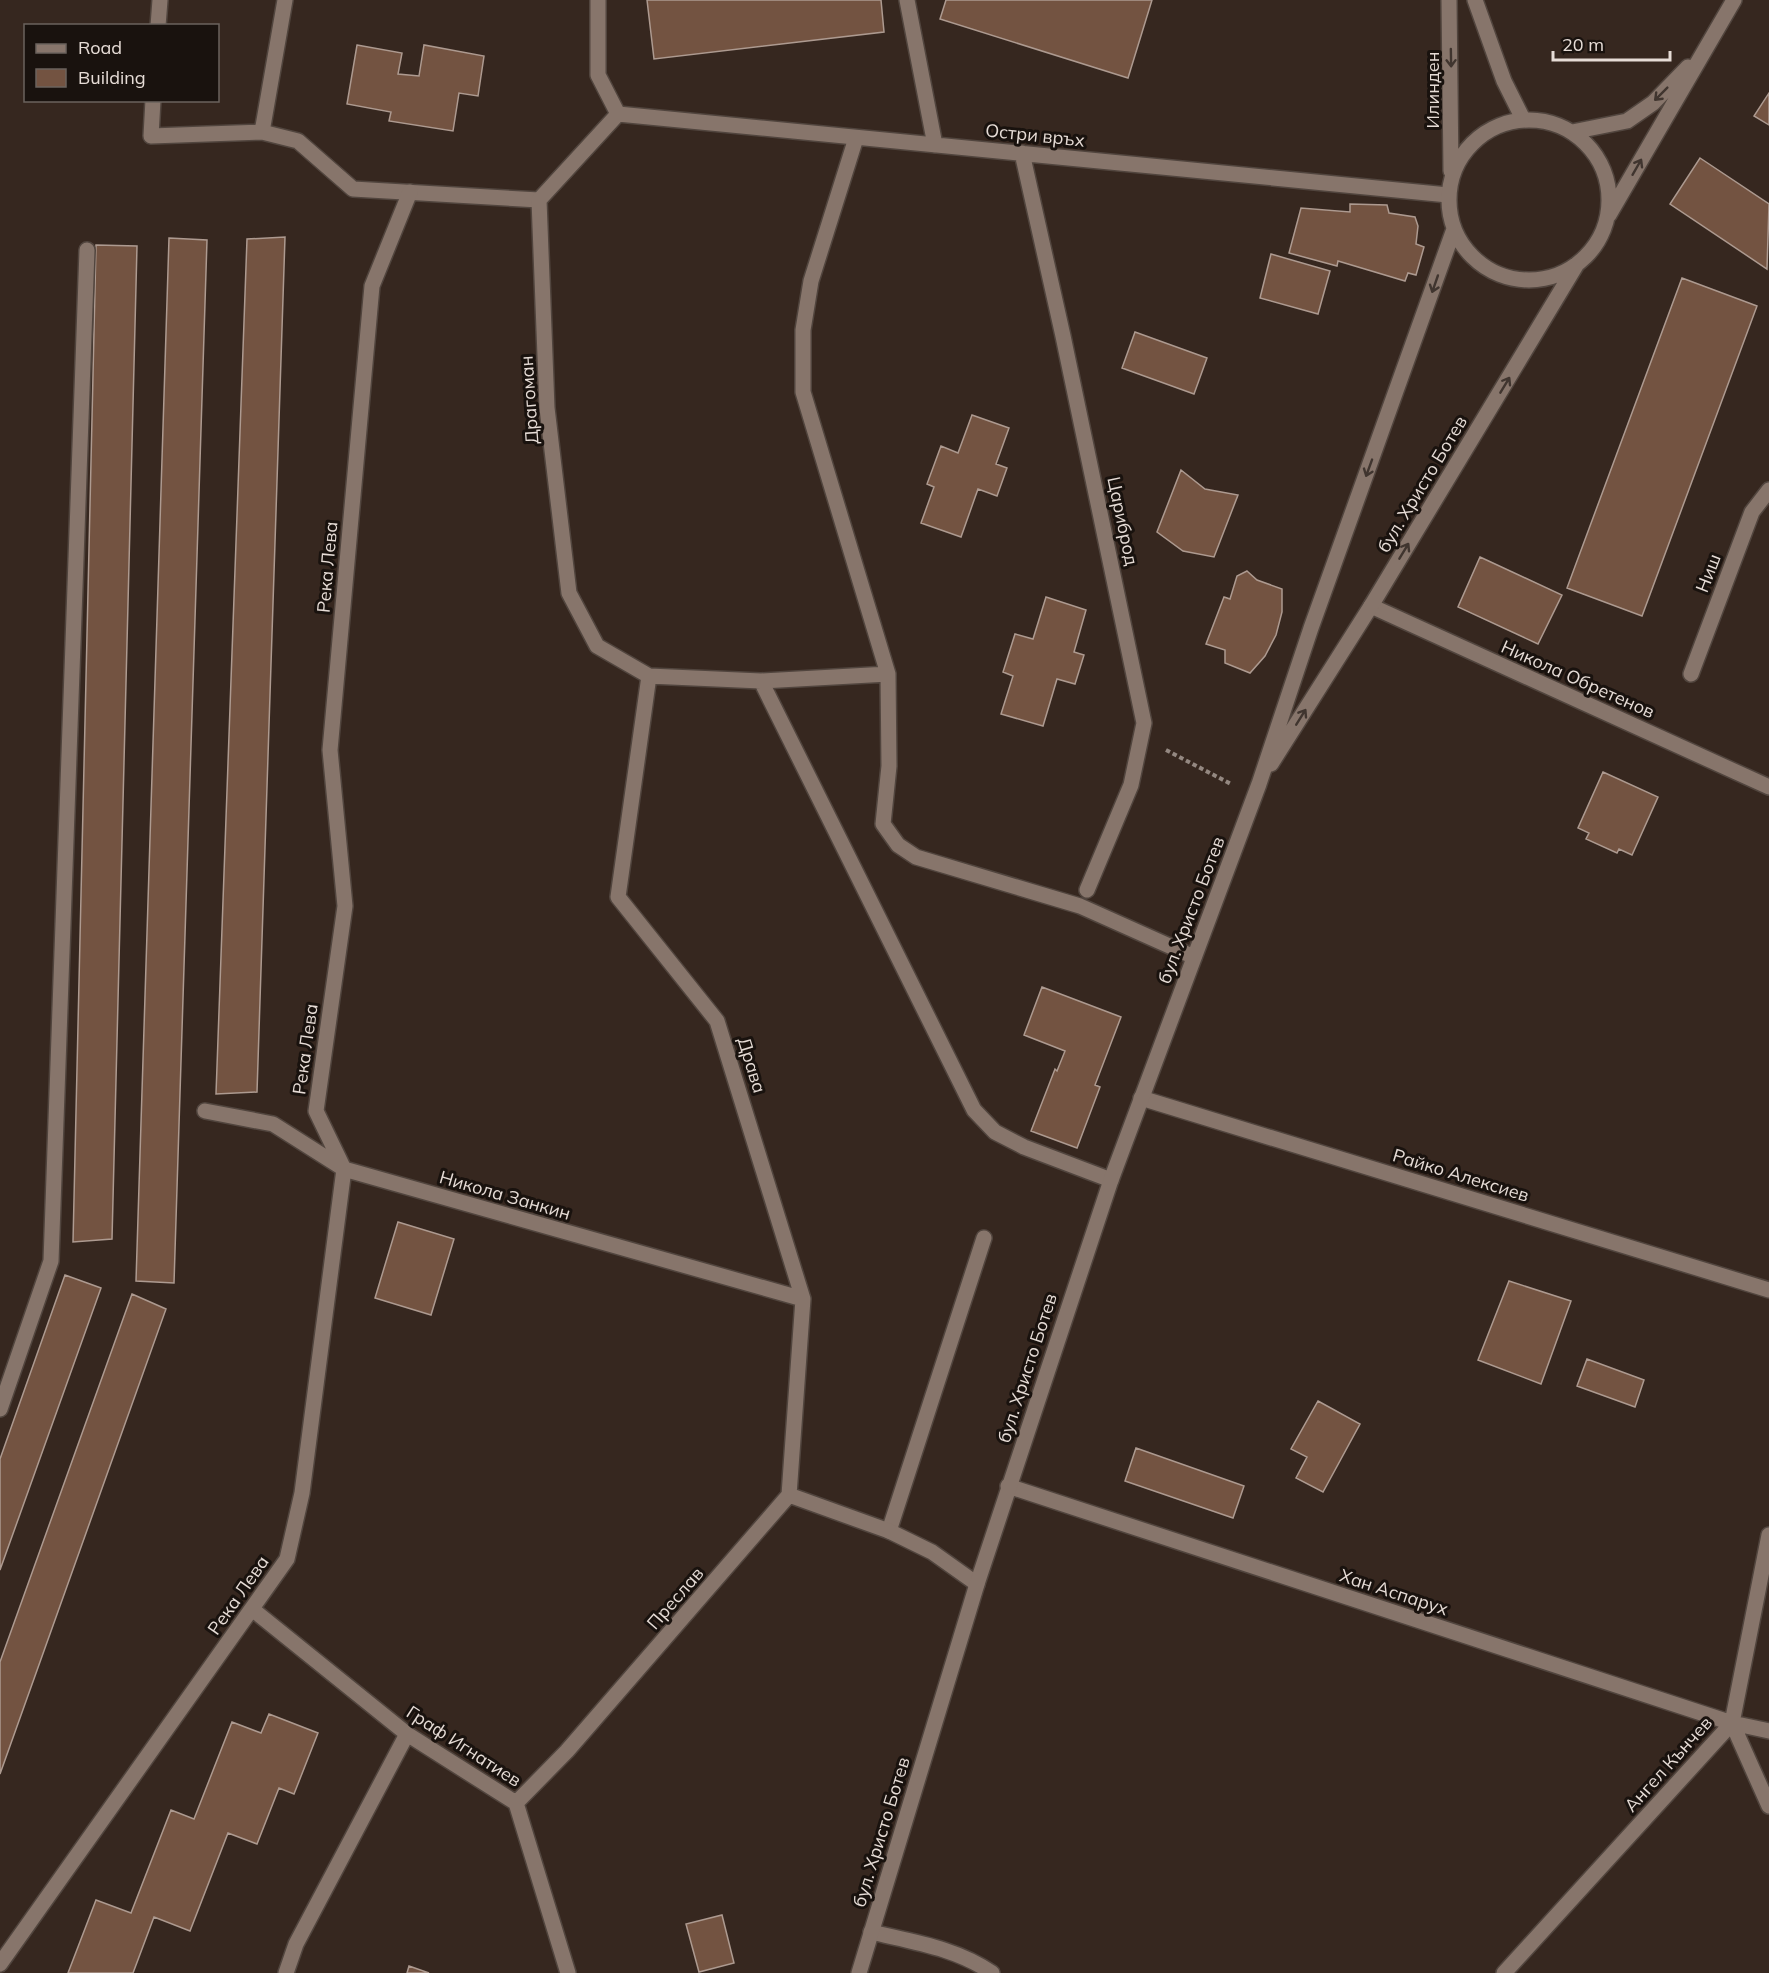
<svg xmlns="http://www.w3.org/2000/svg" width="1769" height="1973" viewBox="0 0 1769 1973" font-family="Mulish,sans-serif">
<rect width="100%" height="100%" fill="#36271f"/>
<!-- building -->
<path fill="#735341" stroke="#ad9a90" stroke-width="1.5" d="M647,0H881L884,32L654,59Z
M946,0H1152L1128,78L940,19Z
M357,45L402,53L398,74L419,76L424,45L484,56L478,96L459,93L453,131L389,121L391,112L347,104Z
M1769,93V125L1754,116Z
M1700,158L1769,204L1767,269L1670,204Z
M1350,204L1387,205L1389,213L1415,217L1418,226L1416,244L1424,247L1416,275L1408,273L1405,281L1338,261L1337,266L1289,253L1301,208L1350,212Z
M285,237L257,1092L216,1094L247,239Z
M169,238L207,240L174,1283L136,1281Z
M96,245L137,246L112,1239L73,1242Z
M1271,254L1330,271L1318,314L1260,298Z
M1682,278L1757,306L1642,616L1567,588Z
M1135,332L1207,358L1194,394L1122,368Z
M972,415L1009,428L996,464L1007,468L997,496L978,489L961,537L921,523L934,487L927,484L941,446L958,453Z
M1181,470L1205,489L1238,495L1214,557L1183,551L1157,532Z
M1480,557L1562,595L1538,644L1458,607Z
M1247,571L1257,580L1282,589V612L1276,635L1265,656L1250,673L1225,663V650L1206,644L1224,597L1230,599L1237,576Z
M1046,597L1086,610L1074,652L1084,655L1075,684L1057,679L1043,726L1001,714L1013,676L1003,672L1015,634L1033,639Z
M1603,772L1658,797L1632,855L1619,849L1617,853L1586,839L1589,833L1578,828Z
M1042,987L1121,1017L1095,1085L1100,1087L1077,1148L1031,1131L1055,1069L1057,1071L1065,1051L1024,1035Z
M398,1222L454,1239L431,1315L375,1298Z
M65,1275L101,1288L0,1570V1459Z
M1509,1281L1571,1301L1541,1384L1478,1360Z
M132,1294L166,1309L0,1774V1662Z
M1587,1359L1644,1380L1635,1407L1577,1386Z
M1318,1401L1360,1424L1323,1492L1296,1478L1307,1457L1291,1449Z
M1136,1448L1244,1486L1233,1518L1125,1481Z
M269,1714L318,1733L294,1794L279,1788L257,1844L228,1833L190,1931L154,1917L133,1973H68L96,1900L131,1913L171,1810L194,1819L232,1722L261,1733Z
M722,1915L734,1963L699,1972L686,1924Z
M409,1966L429,1973H407Z"/>
<g fill="none" stroke-linecap="round" stroke-linejoin="round">
<!-- service casing -->
<g stroke="#51453e" stroke-width="18">
<path id="service" d="M158,26L160,0
M153,100L151,136L262,132L298,141L353,189L539,200
M262,132L285,0
M889,1531L984,1238"/>
</g>
<!-- minor casing -->
<g stroke="#51453e" stroke-width="18">
<path id="minor" d="M598,0V75L618,114
M907,0L935,145
M618,114L539,200L547,408L569,593L597,646L649,676L761,681L888,674L889,766L883,824L898,845L916,857L1080,906L1194,957
M618,114L1448,195
M856,138L811,281L803,330V392L888,674
M1022,153L1063,336L1144,723L1131,785L1087,890
M1371,606L1769,787
M1691,674L1752,512L1769,490
M649,676L618,897L717,1021L803,1299L789,1495
M761,681L974,1110L995,1132L1024,1147L1111,1180
M1141,1098L1769,1290
M205,1111L273,1124L344,1169L803,1299
M0,1409L51,1261L87,250
M1008,1486L1732,1723L1769,1731
M252,1609L407,1734L516,1803L568,1973
M1732,1723L1769,1806
M516,1803L567,1751L789,1495L889,1531L932,1552L977,1584
M871,1932C913,1942 956,1948 992,1973
M0,1964L287,1559L302,1493L344,1169L316,1111L345,906L330,750L372,286L410,192
M286,1973L296,1944L407,1734
M1504,1973L1732,1723L1769,1535"/>
</g>
<!-- tertiary casing -->
<g stroke="#51453e" stroke-width="18">
<path id="tertiary" d="M1449,0L1451,171
M1475,0L1504,81L1523,119
M1449 200a80 80 0 1 1 160 0a80 80 0 1 1-160 0Z
M1572,132L1627,121L1653,103L1688,67
M1609,215L1734,0
M1271,764L1371,606L1577,264
M859,1973L977,1584L1111,1180L1259,784L1311,628L1454,229"/>
</g>
<!-- path -->
<path stroke="#948881" stroke-width="4" stroke-dasharray="4.5 3" stroke-linecap="butt" d="M1166,750L1231,784"/>
<!-- service -->
<use href="#service" stroke="#87756b" stroke-width="15"/>
<!-- minor -->
<use href="#minor" stroke="#87756b" stroke-width="15"/>
<!-- tertiary -->
<use href="#tertiary" stroke="#87756b" stroke-width="15"/>
</g>
<!-- one-way arrows -->
<defs><path id="oneway-shaft" d="M-6 0H5M1.5-3L5.5 0L1.5 3" fill="none" stroke-width="1.6" stroke-linecap="round" stroke-linejoin="round" transform="scale(1.5)"/></defs>
<g stroke="#40352f">
<use href="#oneway-shaft" transform="translate(1451 58) rotate(89)"/>
<use href="#oneway-shaft" transform="translate(1661 94) rotate(135)"/>
<use href="#oneway-shaft" transform="translate(1637 167) rotate(-60)"/>
<use href="#oneway-shaft" transform="translate(1435 284) rotate(109)"/>
<use href="#oneway-shaft" transform="translate(1505 385) rotate(-59)"/>
<use href="#oneway-shaft" transform="translate(1369 468) rotate(110)"/>
<use href="#oneway-shaft" transform="translate(1404 551) rotate(-59)"/>
<use href="#oneway-shaft" transform="translate(1301 717) rotate(-58)"/>
</g>
<g text-anchor="middle" dominant-baseline="central" stroke-width="6" stroke-linejoin="round" paint-order="stroke">
<!-- street labels -->
<g font-size="18" fill="#e6dcd6" stroke="#19120e">
<text transform="translate(1432 90) rotate(-90)">Илинден</text>
<text transform="translate(1035 135) rotate(6)">Остри връх</text>
<text transform="translate(529 400) rotate(-94)">Драгоман</text>
<text transform="translate(1422 484) rotate(-59)">бул. Христо Ботев</text>
<text transform="translate(1123 521) rotate(78)">Цариброд</text>
<text transform="translate(327 567) rotate(-85)">Река Лева</text>
<text transform="translate(1708 573) rotate(-69)">Ниш</text>
<text transform="translate(1578 679) rotate(24)">Никола Обретенов</text>
<text transform="translate(1191 910) rotate(-69)">бул. Христо Ботев</text>
<text transform="translate(305 1049) rotate(-82)">Река Лева</text>
<text transform="translate(752 1065) rotate(73)">Драва</text>
<text transform="translate(1461 1175) rotate(17)">Райко Алексиев</text>
<text transform="translate(505 1195) rotate(16)">Никола Занкин</text>
<text transform="translate(1027 1368) rotate(-72)">бул. Христо Ботев</text>
<text transform="translate(1394 1592) rotate(18)">Хан Аспарух</text>
<text transform="translate(238 1595) rotate(-55)">Река Лева</text>
<text transform="translate(675 1598) rotate(-49)">Преслав</text>
<text transform="translate(464 1746) rotate(33)">Граф Игнатиев</text>
<text transform="translate(1668 1764) rotate(-48)">Ангел Кънчев</text>
<text transform="translate(881 1832) rotate(-73)">бул. Христо Ботев</text>
</g>
</g>
<!-- legend -->
<rect x="24" y="24" width="195" height="78" fill="#19120e" stroke="#6b635e" stroke-width="1.5"/>
<rect x="36" y="44" width="30" height="9" fill="#87756b" stroke="#6b635e" stroke-width="1.5"/>
<text x="78" y="54" font-size="18" fill="#e6dcd6">Road</text>
<rect x="36" y="69" width="30" height="18" fill="#735341" stroke="#6b635e" stroke-width="1.5"/>
<text x="78" y="84" font-size="18" fill="#e6dcd6">Building</text>
<!-- scale -->
<path d="M1553 51v9h117v-9" fill="none" stroke="#e6dcd6" stroke-width="3"/>
<text x="1562" y="51" font-size="18" fill="#e6dcd6" stroke="#19120e" stroke-width="4.5" paint-order="stroke">20 m</text>
</svg>
